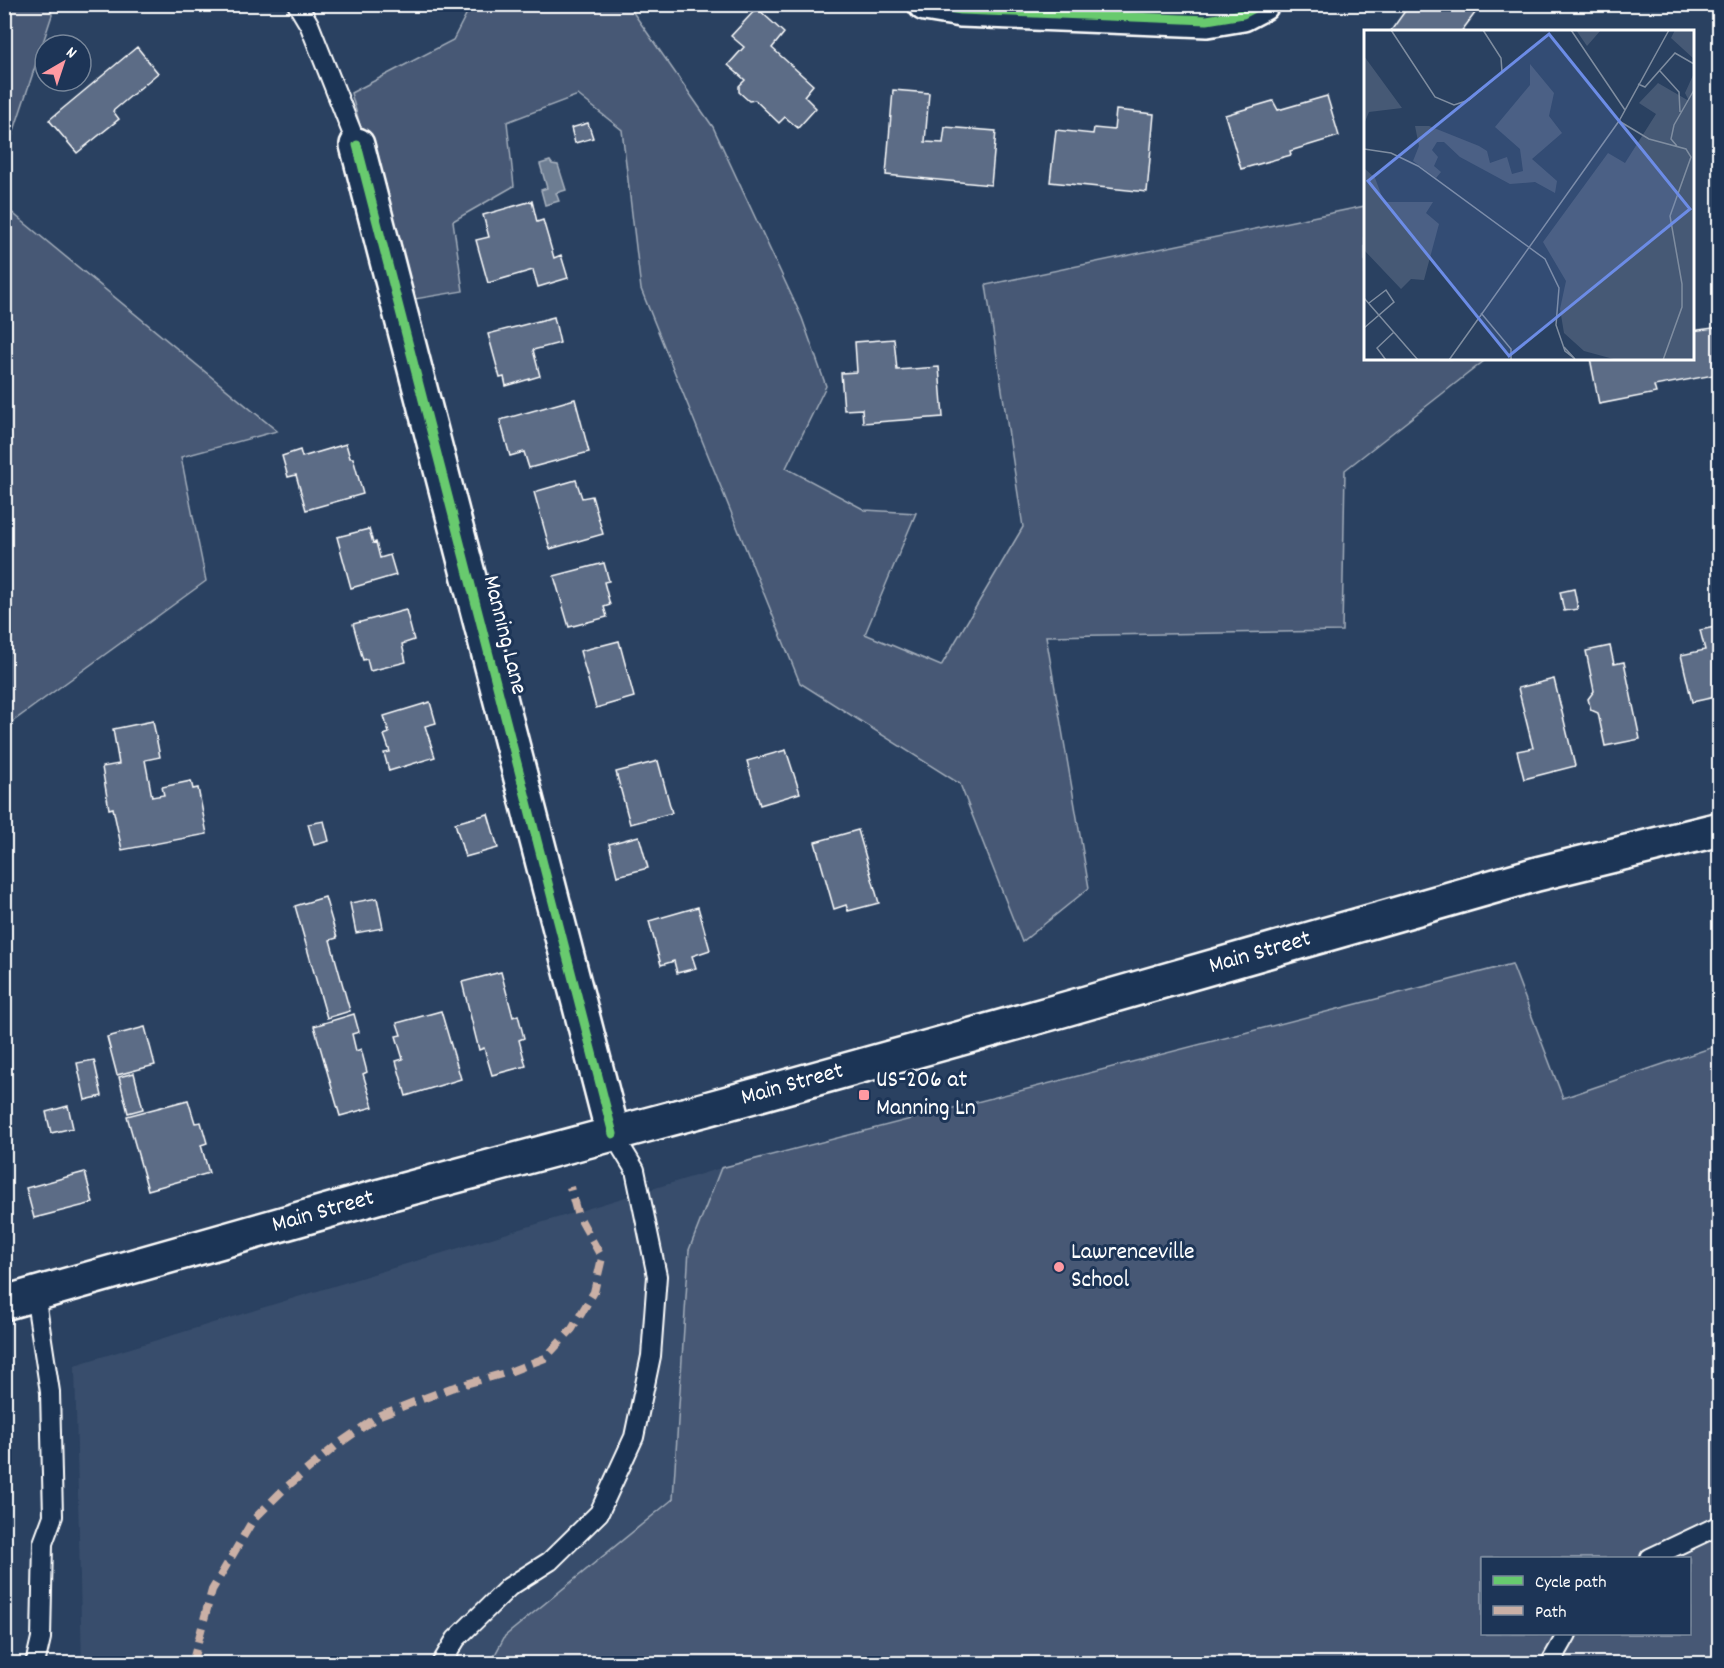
<svg xmlns="http://www.w3.org/2000/svg" width="1724" height="1668" viewBox="0 0 1724 1668" font-family="Dekko,sans-serif">
<rect width="100%" height="100%" fill="#2a4161"/>
<filter id="ink" filterUnits="userSpaceOnUse"><feTurbulence type="fractalNoise" baseFrequency=".0167" numOctaves="2"/><feDisplacementMap in="SourceGraphic" scale="12" xChannelSelector="R" yChannelSelector="G"/><feConvolveMatrix kernelMatrix="1 2 1 2 8 2 1 2 1" color-interpolation-filters="sRGB"/></filter>
<g filter="url(#ink)">
<!-- built -->
<path fill="#394e6c" fill-rule="evenodd" d="M1512,964L1563,1098L1719,1045V1663H82L75,1365L721,1168ZM1482,1558H1690V1634H1482Z"/>
<!-- green -->
<path fill="#465975" stroke="#a2acba" stroke-width="1.5" fill-rule="evenodd" d="M5,4L50,5L52,15L5,158Z
M471,5H628L713,127L802,318L826,386L786,468L865,510L916,513L865,634L941,666L1023,527L986,285L1365,206L1366,358L1484,359V361L1345,470L1342,631L1046,636L1089,888L1022,942L960,784L800,683L641,289L622,130L578,95L507,122L514,186L453,221L463,291L409,300L351,93L453,40Z
M4,206L277,431L181,457L206,581L5,727Z
M1512,964L1563,1098L1719,1045V1663L490,1664L505,1636L673,1499L689,1250L721,1168ZM1482,1558H1690V1634H1482Z"/>
<!-- water -->
<path fill="#6d7d92" stroke="#a7b1be" stroke-width="1.5" d="M550,161L552,164L558,165L566,190L556,193L559,201L545,205L541,190L547,188L540,164Z"/>
<!-- building -->
<path fill="#5b6c86" stroke="#fff" stroke-width="1.5" d="M1410,4H1480L1481,5L1461,32H1390Z
M757,8L784,33L772,48L813,85L804,96L816,108L798,128L785,117L779,123L755,100L749,101L739,92V86L745,80L728,65L744,47L731,36Z
M137,47L158,73L113,111L119,119L77,153L49,120Z
M893,90L929,93L925,142L943,143L945,127L996,131L991,185L886,175Z
M1327,96L1339,136L1290,151L1291,155L1241,169L1225,115L1273,101L1278,110Z
M1116,110L1154,114L1147,192L1050,182L1056,130L1093,134L1094,128L1114,130Z
M588,123L593,138L575,143L571,128Z
M532,201L537,222L543,220L554,258L561,255L568,278L538,287L533,270L488,283L476,240L489,237L483,215Z
M554,317L560,343L533,350L540,376L506,386L504,377L500,378L488,334Z
M1720,327V377L1714,379L1713,375L1654,386L1656,393L1599,404L1590,358H1692V331Z
M894,339L897,370L939,367L943,417L863,423L862,409L844,410L841,373L857,372L855,342Z
M575,399L589,452L529,468L524,452L510,456L500,420Z
M346,444L350,458H353L363,494L306,510L296,475L288,477L282,456L300,450L302,457Z
M576,480L582,498L592,496L603,534L550,549L534,492Z
M369,529L373,543L376,542L380,558L390,555L396,575L351,588L337,537Z
M604,563L609,581L604,582L610,605L604,607L607,617L569,627L554,576Z
M1574,589L1578,609L1564,611L1560,592Z
M406,610L414,640L402,644L406,662L370,671L367,659L363,660L353,624Z
M1720,626V696L1692,702L1681,655L1705,650L1700,630Z
M619,641L634,697L596,708L580,651Z
M1610,646L1614,664L1624,662L1640,739L1605,746L1598,713L1591,710L1588,699L1594,691L1586,651Z
M1554,679L1575,766L1524,779L1517,751L1533,748L1518,688Z
M430,702L436,723L425,726L435,757L389,771L384,753L390,752L384,735L389,733L384,716Z
M153,721L160,757L145,760L152,797L164,795L162,787L191,781L193,789L198,788L207,834L122,850L113,808L109,809L102,767L119,764L113,729Z
M786,750L800,793L760,805L747,761Z
M658,761L672,813L630,824L616,772Z
M488,814L498,848L465,857L455,823Z
M324,821L329,841L314,845L308,824Z
M858,830L879,903L848,911L846,905L834,909L815,842Z
M639,836L648,868L617,876L609,844Z
M325,897L337,938L330,940L350,1011L327,1018L295,906Z
M377,898L383,928L356,933L350,903Z
M698,907L710,950L692,956L696,968L677,973L674,961L661,965L649,921Z
M501,972L513,1017L518,1015L524,1038L519,1040L526,1066L492,1075L484,1048L479,1050L462,982Z
M441,1011L461,1079L406,1096L396,1061L403,1059L396,1036L401,1035L397,1023Z
M354,1014L359,1032L352,1034L356,1051L361,1049L367,1072L363,1074L373,1107L340,1116L314,1026Z
M145,1027L155,1065L117,1075L107,1037Z
M94,1060L102,1096L85,1100L77,1063Z
M134,1073L143,1109L128,1113L119,1077Z
M188,1100L195,1123L201,1122L207,1143L201,1145L209,1173L148,1190L127,1116Z
M68,1106L73,1128L51,1133L46,1112Z
M85,1172L93,1203L34,1218L26,1188Z"/>
<g fill="none" stroke-linecap="round" stroke-linejoin="round">
<!-- service casing -->
<g stroke="#fff" stroke-width="22">
<path id="service" d="M297,4L309,24L357,145
M1650,1558L1720,1525
M35,1664L41,1638L43,1543L53,1516L50,1392L35,1294
M441,1664L456,1639L509,1587L550,1561L599,1513L634,1437L651,1356L657,1276L635,1170L613,1134
M1550,1664L1567,1634"/>
</g>
<!-- minor casing -->
<g stroke="#fff" stroke-width="38">
<path id="minor" d="M925,4L961,10L1207,20L1243,14L1262,4
M357,145L613,1134"/>
</g>
<!-- trunk casing -->
<g stroke="#fff" stroke-width="38">
<g id="trunk">
<path id="s1" d="M4,1303L377,1197L710,1108L1062,1010L1537,874L1720,829"/>
</g>
</g>
<!-- service -->
<use href="#service" stroke="#1d3557" stroke-width="18"/>
<!-- minor -->
<use href="#minor" stroke="#1d3557" stroke-width="33"/>
<!-- trunk -->
<use href="#trunk" stroke="#1d3557" stroke-width="33"/>
<!-- quiet -->
<path stroke="#cab0a6" stroke-width="8" stroke-dasharray="15 8" stroke-linecap="butt" d="M192,1664L212,1590L253,1520L284,1489L337,1445L380,1415L451,1388L509,1372L545,1358L572,1329L594,1292L602,1258L577,1213L570,1187"/>
<!-- cycleway casing -->
<g stroke="#1d3557" stroke-width="13">
<path id="cycleway" d="M925,4L961,10L1207,20L1243,14L1262,4
M357,145L613,1134"/>
</g>
<!-- cycleway -->
<use href="#cycleway" stroke="#67ca6e" stroke-width="9"/>
</g>
</g>
<!-- markers -->
<g fill="#ff9aa2" stroke="#1d3557" stroke-width="2">
<rect x="858" y="1089" width="12" height="12" rx="3"/>
<circle cx="1059" cy="1267" r="6"/>
</g>
<g text-anchor="middle" dominant-baseline="central" stroke-width="6" stroke-linejoin="round" paint-order="stroke">
<!-- street labels -->
<g font-size="24" fill="#fff" stroke="#1d3557">
<text transform="translate(504 635) rotate(76)">Manning Lane</text>
<text stroke="none"><textPath href="#s1" startOffset="1304">Main Street</textPath></text>
<text stroke="none"><textPath href="#s1" startOffset="818">Main Street</textPath></text>
<text stroke="none"><textPath href="#s1" startOffset="332">Main Street</textPath></text>
</g>
<!-- poi labels -->
<g font-size="24" fill="#fff" stroke="#1d3557" text-anchor="start">
<text x="876" y="1081">US-206 at<tspan x="876" dy="28">Manning Ln</tspan></text>
<text x="1071" y="1253">Lawrenceville<tspan x="1071" dy="28">School</tspan></text>
</g>
</g>
<!-- overview -->
<g transform="translate(1364 30)">
<rect width="330" height="330" fill="#2a4161"/>
<path d="M212,0H237L223,16ZM311,0H330V29L307,8ZM0,26L38,78L5,82L0,94ZM166,34L190,63L185,86L198,103L168,129L193,151L191,163L171,152L146,154L96,127L80,112H73L68,120L74,127L70,136L77,142L72,148L49,131L55,116L51,96H65L115,116L123,121L126,133L143,127L148,144L159,141L156,119L131,97L166,55ZM330,43V330H253L220,321L200,303L196,279L202,251L179,212L244,123L261,133L292,84L275,73L294,53L325,71L321,63ZM0,138L11,148L20,172H69L62,183L75,194L60,250L47,249L37,259L0,220Z" fill="#465975"/>
<path fill="none" stroke="#7f8da0" stroke-width="1.5" d="M27,0L71,67L90,75L105,70L138,42L137,28L119,0M207,0L261,80M296,41L315,62L316,82M274,54L281,57L311,23L330,34M255,91L285,109L322,119L327,127L306,186L318,254V277L299,330M313,116L307,109L310,95L330,60M0,119L27,123L54,136L181,229L195,258L192,295L201,321L211,329L200,317M0,268L54,330M117,283L147,319V330M0,298L30,272L22,260L5,273M22,330L13,318L30,302M85,330L255,91L305,0"/>
<path fill="#6c8ce6" fill-opacity="0.15" stroke="#6c8ce6" stroke-width="3" d="M185,4L326,179L145,326L4,151Z"/>
<rect width="330" height="330" fill="none" stroke="#fff" stroke-width="3"/>
</g>
<!-- margin -->
<rect width="1724" height="1668" fill="none" stroke="#1d3557" stroke-width="24"/>
<rect x="12" y="12" width="1700" height="1644" fill="none" stroke="#fff" stroke-width="2" filter="url(#ink)"/>
<!-- legend -->
<rect x="1481" y="1557" width="210" height="78" fill="#1d3557" stroke="#77869a" stroke-width="1.5"/>
<rect x="1493" y="1576" width="30" height="9" fill="#67ca6e" stroke="#77869a" stroke-width="1.5"/>
<text x="1535" y="1587" font-size="18" fill="#ffffff">Cycle path</text>
<rect x="1493" y="1606" width="30" height="9" fill="#cab0a6" stroke="#77869a" stroke-width="1.5"/>
<text x="1535" y="1617" font-size="18" fill="#ffffff">Path</text>
<!-- north arrow -->
<g transform="translate(63 63) rotate(39)"><circle r="28" fill="#1d3557" stroke="#77869a" stroke-width="1.5"/>
<path d="M0-4.5L10 22L0 15L-10 22Z" fill="#ff9aa2"/>
<text y="-9" font-size="16" font-weight="bold" text-anchor="middle" fill="#ffffff">N</text>
</g>
</svg>
